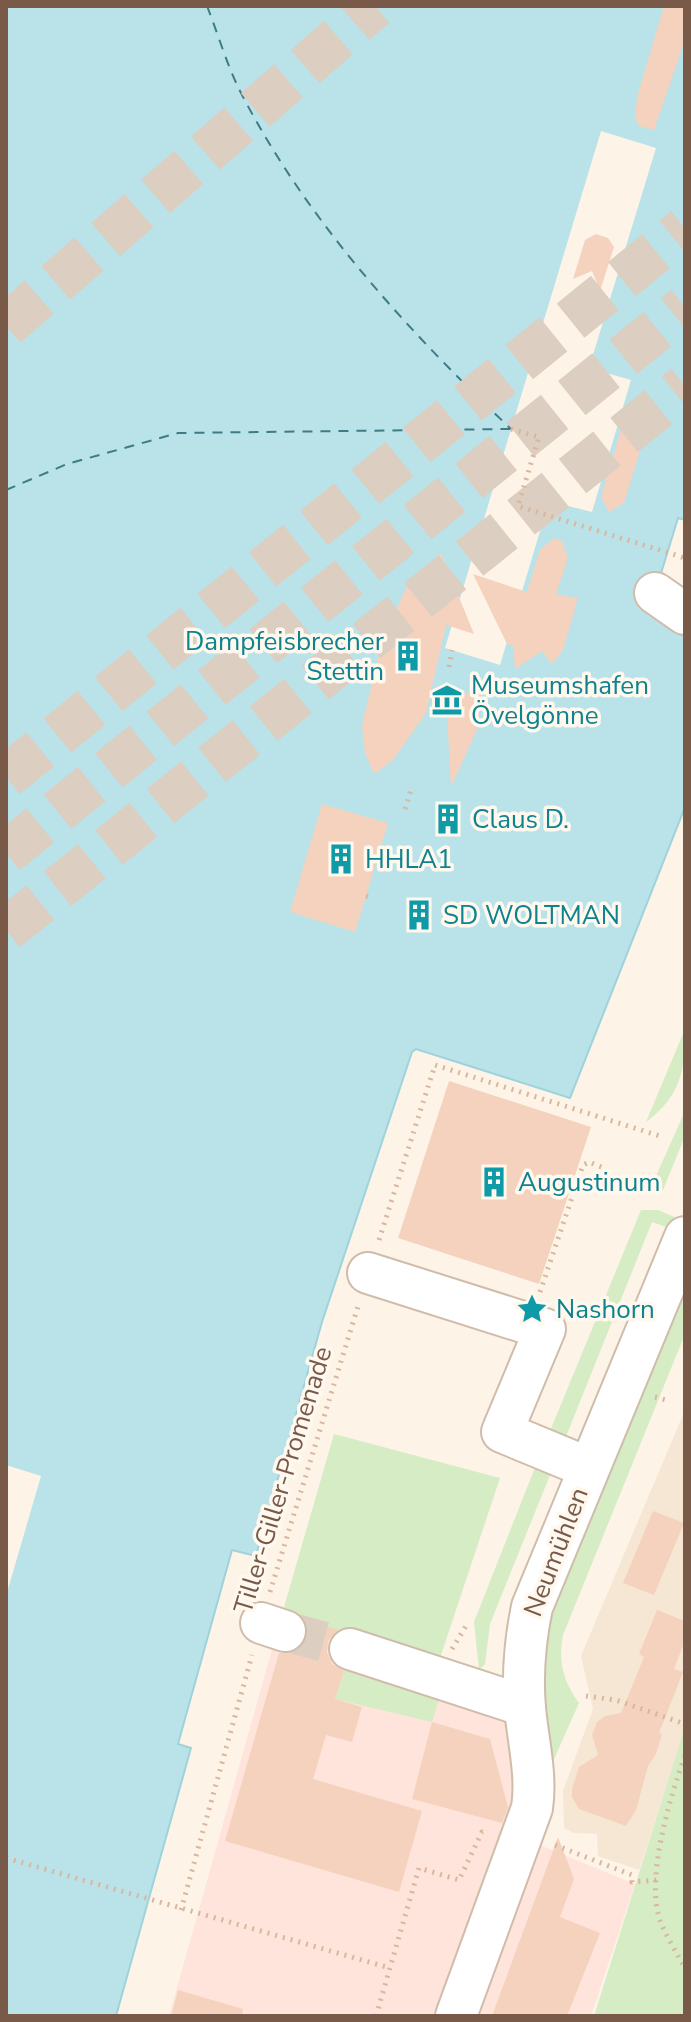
<svg xmlns="http://www.w3.org/2000/svg" width="691" height="2022" viewBox="0 0 691 2022" font-family="'Nunito Sans',sans-serif">
<rect width="100%" height="100%" fill="#fdf4e7"/>
<!-- residential -->
<path fill="#f6e6d4" d="M685,1410V1729L639,1870L598,1856L597,1834L574,1833L564,1828L563,1791L593,1709L581,1656Z"/>
<!-- commercial -->
<path fill="#fee4da" d="M282,1614L354,1634L507,1688L520,1837L635,1884L591,2016H169Z"/>
<!-- green -->
<path fill="#d5ecc4" d="M685,1029C685,1071 681,1096 646,1122Z
M685,1111V1136L663,1190L652,1185Z
M641,1210H658L677,1218L672,1229L652,1222L565,1439L550,1431Z
M685,1285V1334L563,1635C558,1662 563,1681 579,1703L551,1766L541,1675L545,1628Z
M334,1434L500,1478L439,1661L282,1614Z
M536,1465L550,1475L490,1624L485,1664L479,1670L474,1622Z
M345,1668L440,1696L432,1722L335,1699Z
M685,1729V2016H594L684,1730Z"/>
<!-- water -->
<path fill="#b9e2e9" stroke="#9fd2db" stroke-width="2" d="M6,6H685V520L678,518L655,593L685,632V807L570,1098L416,1049L412,1052L322,1322L256,1556L232,1550L178,1744L191,1748L116,2016H6Z"/>
<!-- pier -->
<path fill="#fdf4e7" d="M601,131L656,148L589,368L631,380L592,512L549,501L500,665L445,648Z
M6,1465L41,1476L6,1596Z"/>
<g fill="none" stroke-linecap="round" stroke-linejoin="round">
<!-- ferry -->
<path stroke="#3f7b86" stroke-width="2" stroke-dasharray="10 8" stroke-linecap="butt" d="M207,6C218,34 227,65 240,91C306,220 407,330 511,429
M6,490L67,464L178,433L510,429"/>
</g>
<!-- building -->
<path fill="#f5d2bd" d="M664,6H685V40L654,130L639,126L635,118L637,97Z
M596,234L608,238L614,247L600,291L592,271L573,279L585,240Z
M644,400L646,431L624,503L609,512L601,497L623,423Z
M554,538L562,541L568,558L556,594L578,598L563,650L552,664L542,651L515,669L513,646L507,644L473,574L527,592L540,550Z
M441,553L474,634L446,625L426,713L393,760L374,774L365,753L362,725L383,637L407,586Z
M482,690L478,727L451,787L446,697Z
M322,804L388,823L355,932L290,912Z
M449,1081L591,1127L539,1284L398,1238Z
M653,1511L684,1523L654,1595L623,1583Z
M657,1610L685,1621V1640L674,1669L683,1672L659,1733L662,1734L656,1754L648,1766L636,1810L626,1826L579,1809L572,1797V1789L579,1767L598,1755L592,1735L597,1722L605,1716L621,1713L644,1657L639,1654Z
M305,1620L339,1630L328,1641L327,1653L332,1664L344,1671L335,1699L362,1707L352,1742L326,1735L313,1779L422,1811L399,1892L225,1841L279,1653H290L301,1648L307,1638Z
M432,1722L490,1739L508,1807L502,1823L412,1799Z
M558,1837L574,1879L560,1917L600,1933L567,2016H492Z
M178,1990L243,2009L242,2016H171Z"/>
<g fill="none" stroke-linecap="round" stroke-linejoin="round">
<!-- minor-tunnel -->
<path stroke="#dccec0" stroke-width="40" stroke-dasharray="40 20" stroke-linecap="butt" d="M285,1631L350,1649"/>
<!-- highway-tunnel -->
<path stroke="#dccec0" stroke-width="44" stroke-dasharray="44 22" stroke-linecap="butt" d="M6,326L375,6
M6,777L685,228
M6,853L685,307
M6,930L685,386"/>
<!-- minor casing -->
<g stroke="#d0bcab" stroke-width="44">
<path id="minor" d="M655,593L685,614
M368,1273L545,1329L502,1432L589,1468
M261,1623L285,1631
M350,1649L525,1706
M456,2016L532,1808C537,1775 528,1741 525,1708C522,1673 525,1641 532,1607L685,1237"/>
</g>
<!-- path -->
<path stroke="#dab69f" stroke-width="5" stroke-dasharray="2 6" stroke-linecap="butt" d="M511,429L539,437L518,506L685,558
M449,667L452,650
M405,809L411,790
M366,896L369,897
M379,1240L435,1065L663,1137
M540,1292L583,1165L589,1162L606,1169
M655,1397L666,1400
M270,1592L359,1303
M452,1649L466,1626
M586,1696L616,1700L685,1724
M685,1756C670,1797 644,1882 661,1923C667,1938 677,1953 685,1968
M555,1845L632,1875V1882L658,1880
M6,1858L390,1968
M181,1910L252,1655
M376,2016L419,1868L459,1880L482,1832H487"/>
<!-- minor -->
<use href="#minor" stroke="#fff" stroke-width="40"/>
</g>
<!-- icons -->
<defs>
<g id="building-bare" transform="scale(2.4)"><path d="M-4-6H4V6H1V3H-1V6H-4ZM-2.5-4.3h1.7v1.8h-1.7ZM.8-4.3h1.7v1.8H.8ZM-2.5-1h1.7V.8h-1.7ZM.8-1h1.7V.8H.8Z" fill="#0f9aa8" stroke="#fff8ee" stroke-width="2.5" paint-order="stroke"/></g>
<g id="museum-bare" transform="scale(2.4)"><path d="M0-6L6-3V-2H-6V-3ZM-5-1h2V3h-2ZM-1-1h2V3h-2ZM3-1h2V3H3ZM-6 4H6V6H-6Z" fill="#0f9aa8" stroke="#fff8ee" stroke-width="2.5" paint-order="stroke"/></g>
<g id="sight-bare" transform="scale(2.4)"><path d="M0-6L1.8-2.2L6-1.7L2.9 1.2L3.7 5.4L0 3.3L-3.7 5.4L-2.9 1.2L-6-1.7L-1.8-2.2Z" fill="#0f9aa8" stroke="#fff8ee" stroke-width="2.5" paint-order="stroke"/></g>
</defs>
<g fill-rule="evenodd">
<use href="#building-bare" x="408" y="656"/>
<use href="#museum-bare" x="447" y="700"/>
<use href="#building-bare" x="448" y="819"/>
<use href="#building-bare" x="341" y="859"/>
<use href="#building-bare" x="419" y="915"/>
<use href="#building-bare" x="494" y="1182"/>
<use href="#sight-bare" x="532" y="1309"/>
</g>
<g text-anchor="middle" dominant-baseline="central" stroke-width="7" stroke-linejoin="round" paint-order="stroke">
<!-- culture labels -->
<g font-size="26" fill="#0d838f" stroke="#fff8ee" text-anchor="start">
<text x="384" y="641" text-anchor="end">Dampfeisbrecher<tspan x="384" dy="30">Stettin</tspan></text>
<text x="471" y="685">Museumshafen<tspan x="471" dy="30">Övelgönne</tspan></text>
<text x="472" y="819">Claus D.</text>
<text x="365" y="859">HHLA1</text>
<text x="443" y="915">SD WOLTMAN</text>
<text x="518" y="1182">Augustinum</text>
<text x="556" y="1309">Nashorn</text>
</g>
<!-- street labels -->
<g font-size="26" fill="#795a49" stroke="#fff8ee">
<text transform="translate(283 1480) rotate(-73)">Tiller-Giller-Promenade</text>
<text transform="translate(556 1552) rotate(-69)">Neumühlen</text>
</g>
</g>
<!-- border -->
<rect width="691" height="2022" fill="none" stroke="#795a49" stroke-width="16"/>
</svg>
